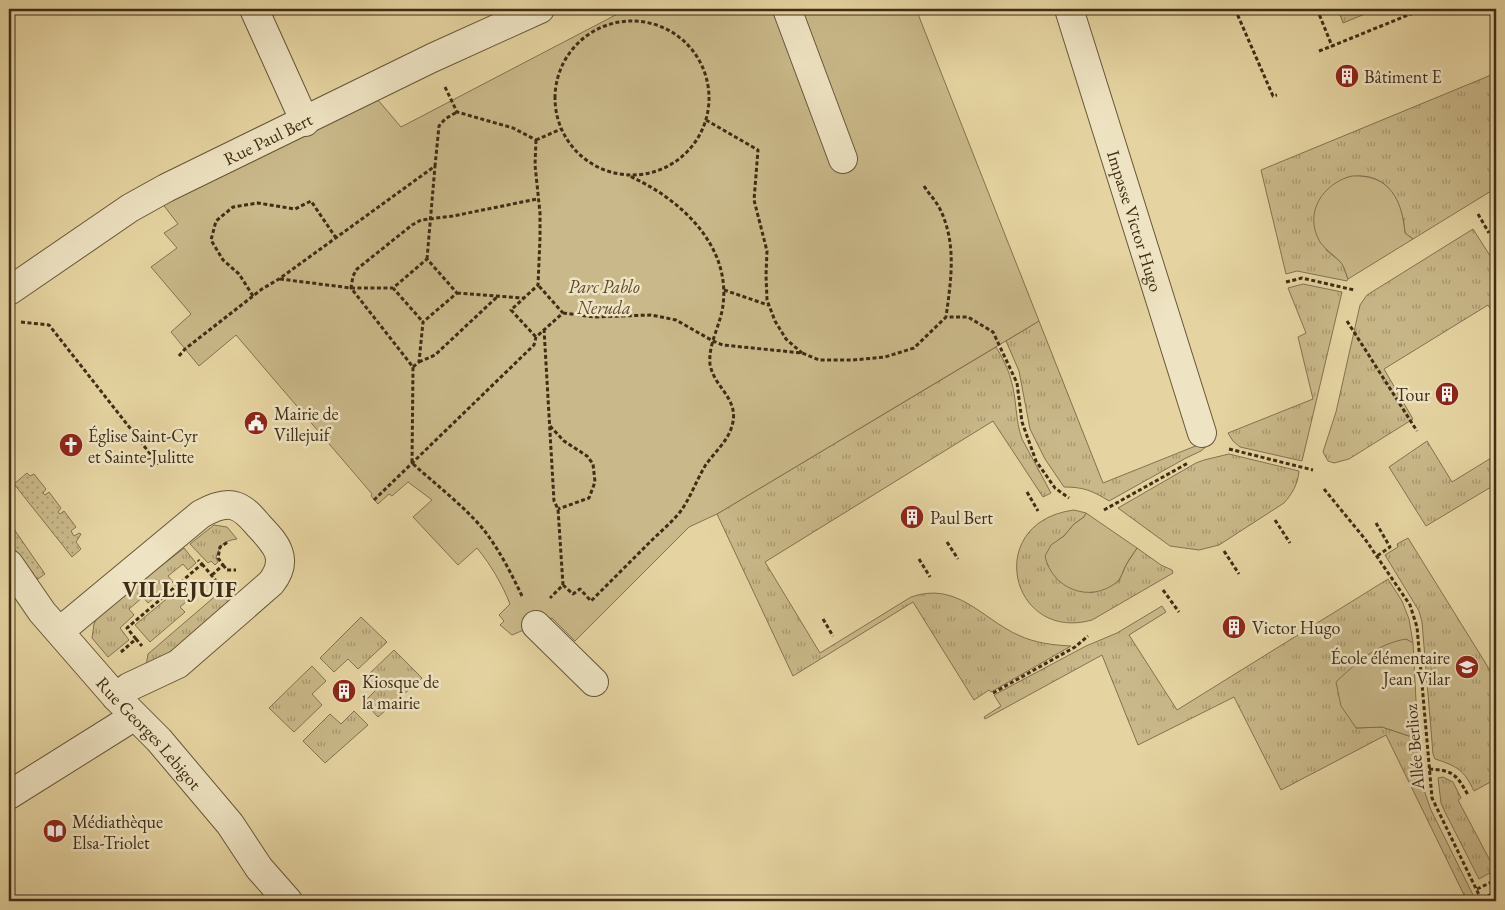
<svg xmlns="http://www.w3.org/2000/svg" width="1505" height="910" viewBox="0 0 1505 910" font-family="'EB Garamond',serif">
<defs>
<pattern id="grass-tufts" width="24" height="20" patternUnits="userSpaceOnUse" patternTransform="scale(1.25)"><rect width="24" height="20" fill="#c9b889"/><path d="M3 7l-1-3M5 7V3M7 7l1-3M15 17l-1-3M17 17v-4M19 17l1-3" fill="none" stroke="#a5966f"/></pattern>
<pattern id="garden-dots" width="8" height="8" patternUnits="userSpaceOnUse" patternTransform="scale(1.25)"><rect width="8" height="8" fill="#c9b889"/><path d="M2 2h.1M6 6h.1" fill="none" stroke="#a5966f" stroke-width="1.8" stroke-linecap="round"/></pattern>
</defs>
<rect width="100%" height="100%" fill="#e5d4a1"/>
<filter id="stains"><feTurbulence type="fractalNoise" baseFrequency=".004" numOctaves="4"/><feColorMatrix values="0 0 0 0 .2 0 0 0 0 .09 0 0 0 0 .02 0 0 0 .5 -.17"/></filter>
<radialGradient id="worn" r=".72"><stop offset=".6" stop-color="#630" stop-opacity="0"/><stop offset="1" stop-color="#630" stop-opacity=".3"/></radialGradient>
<!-- grass -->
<path fill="url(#grass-tufts)" stroke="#847250" d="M1338,9H1377L1343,23Z
M1496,73V188L1413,239L1405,233C1402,198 1385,168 1345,178L1326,250L1342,263L1348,279L1347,281L1297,271L1286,274L1261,170Z
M1473,229L1496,265V318L1488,305L1384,369L1413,419L1349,459L1334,463L1328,461L1323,452L1336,412L1360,305L1367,295Z
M1303,284L1342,292L1302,461L1240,447L1233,441L1228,433L1313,399L1298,337L1306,333L1288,288Z
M1039,321L1103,483L1208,441V445L1201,451L1186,458L1109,501C1093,491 1084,487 1064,487L1045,459L1030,429L1019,371L1006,341Z
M996,347C1002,357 1008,368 1011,380C1017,399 1015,420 1022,439L1051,493L1043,497L993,421L765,562L820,653L911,597C957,581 981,618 1018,635C1035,643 1052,645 1071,646L991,692L989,690L974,700L913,602L793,676L717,514Z
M1427,441L1452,482L1496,455V484L1426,526L1389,467Z
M1229,454L1299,471C1298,484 1292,494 1284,503L1219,545L1199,550L1170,546L1118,508L1196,463L1204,460Z
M1074,510L1086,513L1084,517L1074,524L1064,536L1058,540L1047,564L1057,578L1091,593L1107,587L1119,581L1126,565L1137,548L1161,565L1172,570L1173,573L1092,620C1010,643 982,522 1074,510Z
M214,525L227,527L237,539C223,541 220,545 216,558L218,562L215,565L211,561L208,563L190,544Z
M1408,538L1496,680V779L1474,791C1464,770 1457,766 1435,759L1433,754L1422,622L1419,611L1385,555L1398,547L1397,544Z
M184,548L196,563L188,570L183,564L168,576L173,582L148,603L143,597L129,609L134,615L120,628L129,640L108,657L92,638L94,624L98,616Z
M1388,579L1402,601L1409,619L1413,643L1406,639L1356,728L1382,727L1418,739L1425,793L1431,810L1476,901H1467L1386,735L1281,790L1234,697L1138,745L1102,655L985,719L984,717L1001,706L994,695L1086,646L1117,633L1162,606L1166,612L1129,635L1177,710Z
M220,592L232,607L178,652L146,666L148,654Z
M181,594L187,601L180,607L185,612L150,642L135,625L170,596L173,600Z
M361,617L387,642L358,669L348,659L334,672L320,658Z
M394,650L422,678L378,717L364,702L377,689L366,677Z
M312,666L326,681L312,694L322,705L294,732L269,708Z
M354,711L368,725L325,763L303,741L330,714L341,724Z
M1443,777L1453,782L1461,798L1458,800L1495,870L1479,879L1444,810L1441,803L1438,778Z"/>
<!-- park -->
<path fill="#c9b889" stroke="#847250" d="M627,9H916L1039,321L717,514L689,527L575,641L552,618L512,635L500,625L504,621L499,615L510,604C502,584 491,565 477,548L458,565L413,517L432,500L408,482L392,496L389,494L378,504L371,496L372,494L236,335L199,366L171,332L191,314L151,267L177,248L164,233L178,224L162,203L378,100L401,127Z
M1352,176C1390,174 1402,200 1405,233L1413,239L1348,279C1346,274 1345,269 1342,264C1336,256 1326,251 1320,242C1303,213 1323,183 1352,176Z
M1086,513L1137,548C1133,554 1129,559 1126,565C1123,570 1122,577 1117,582C1090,604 1052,589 1045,556L1051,545L1064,536L1074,524L1084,517Z
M1406,639L1413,643L1418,739L1382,727L1356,728L1341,706L1336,682C1357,662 1377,644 1406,639Z"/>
<!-- garden -->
<path fill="url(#garden-dots)" stroke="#847250" d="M27,473L30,476L34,474L46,489L43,493L45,495L49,492L61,508L58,512L60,514L64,511L76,527L71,531L74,536L79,533L81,534L76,542L81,549L72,557L14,484Z
M9,522L45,574L35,581L9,544Z"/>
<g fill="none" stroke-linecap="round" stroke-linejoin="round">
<!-- minor casing -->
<g stroke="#685739" stroke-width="30">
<g id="minor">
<path d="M254,9L305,122"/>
<path d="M787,9L843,159"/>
<path id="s1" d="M1069,9L1202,433"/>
<path id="s2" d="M9,291L130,208L166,188L432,58L540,9"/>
<path id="s3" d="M9,564L42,612L116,697L159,740L230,824L259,868L288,901"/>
<path d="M536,625L594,682"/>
<path d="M60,631L201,514C210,509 224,502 235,506C245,509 252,518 259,526C276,544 290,559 271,583L178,664L129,687L116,697"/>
<path d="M9,795L127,721"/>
</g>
</g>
<!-- path -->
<path stroke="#3f2d16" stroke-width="3" stroke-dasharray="4 2.5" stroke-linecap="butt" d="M1235,9L1273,96L1277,95
M1317,9L1332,46L1423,9
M555 98a77 77 0 1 1 154 0a77 77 0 1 1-154 0Z
M1319,51L1332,46
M445,87L457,112L513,128L536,140
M706,120L758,150L754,200L767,251L766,275L767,300L775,321L786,339L802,353
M536,140L535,165L540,213V238L538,285L511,310L536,337
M536,140L561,129
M924,186C929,194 936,201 940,209C957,244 951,280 946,317
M1478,214L1489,233
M427,259L435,166
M280,279L351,288H393
M1286,282L1302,278L1354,290
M724,290L768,305
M457,293L523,298
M253,296L239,274L223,260L211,240L216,221L233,207L258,203L295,209L311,201L336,238
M563,313L594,317L651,315L676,320L713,341L723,345L802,353L819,360H853L885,357L914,348L946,317H968L993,332L1017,383L1022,422L1036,461L1055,488L1069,498
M1347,321L1417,431
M21,322L49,325L159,465
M544,329L554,501L558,509L563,585L550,598
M179,356L185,349L262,289L279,279L435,166L439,126L445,119L457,112
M419,362L435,355L498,296
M413,367L419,362L423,322L457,293L427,259L393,288L423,322
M550,426L564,441L587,456L593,464L595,482L589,498L558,509
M1229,449L1313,470
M1324,489L1365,539L1410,605L1417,627L1432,798L1482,901
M1027,492L1038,511
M374,500L534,345L536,337L563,313L538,285
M1104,510L1188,463
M1275,520L1290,543
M1376,523L1390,547L1377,556
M947,542L958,559
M1224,551L1239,574
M919,559L930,577
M202,564L219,584
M223,565L227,570H236
M212,575L223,565L218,558L220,547L228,542
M563,585L573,594L580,589L591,601C611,581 631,561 650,542C660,532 671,523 680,512C690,499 696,481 705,466C713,454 726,443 731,429C742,399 714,389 710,364C708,344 721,324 723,305C731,244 678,197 627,175
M1163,590L1179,612
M522,596C511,573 499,549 483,529C465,507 434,483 412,463L413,367L351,288L353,276L357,269L412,225L421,220L453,216L537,199
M823,619L833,636
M136,639L127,628L202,564L198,560
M121,652L136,639L142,646
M993,693L1075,647L1088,636
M1429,769C1453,770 1457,775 1468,795
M1477,889L1496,880
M1482,900L1496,891"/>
<!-- minor -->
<use href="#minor" stroke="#eee3c2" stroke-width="28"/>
</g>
<!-- icons -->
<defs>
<g id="building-disc" transform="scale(1.25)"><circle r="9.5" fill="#8f2418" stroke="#eee3c2"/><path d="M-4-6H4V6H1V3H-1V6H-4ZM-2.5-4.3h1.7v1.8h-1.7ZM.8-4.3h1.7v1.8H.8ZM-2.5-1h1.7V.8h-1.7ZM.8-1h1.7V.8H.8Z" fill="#fff"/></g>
<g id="civic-disc" transform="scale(1.25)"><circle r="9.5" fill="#8f2418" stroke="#eee3c2"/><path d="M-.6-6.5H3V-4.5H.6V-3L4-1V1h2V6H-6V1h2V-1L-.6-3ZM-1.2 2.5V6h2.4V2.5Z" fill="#fff"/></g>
<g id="church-disc" transform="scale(1.25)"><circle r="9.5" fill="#8f2418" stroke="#eee3c2"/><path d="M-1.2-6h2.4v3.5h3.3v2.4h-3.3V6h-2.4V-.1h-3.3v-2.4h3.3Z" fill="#fff"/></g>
<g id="school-disc" transform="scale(1.25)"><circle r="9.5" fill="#8f2418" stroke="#eee3c2"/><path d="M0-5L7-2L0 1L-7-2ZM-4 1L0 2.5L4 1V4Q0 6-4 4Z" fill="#fff"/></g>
<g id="library-disc" transform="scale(1.25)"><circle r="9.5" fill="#8f2418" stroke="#eee3c2"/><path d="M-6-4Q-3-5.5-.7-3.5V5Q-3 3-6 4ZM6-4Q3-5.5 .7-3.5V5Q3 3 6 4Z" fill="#fff"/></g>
</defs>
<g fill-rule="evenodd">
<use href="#building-disc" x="1347" y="76"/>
<use href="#building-disc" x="1447" y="394"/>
<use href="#civic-disc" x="256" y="423"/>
<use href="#church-disc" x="71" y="445"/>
<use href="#building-disc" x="912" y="517"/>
<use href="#building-disc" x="1234" y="627"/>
<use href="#school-disc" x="1467" y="667"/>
<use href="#building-disc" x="344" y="691"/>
<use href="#library-disc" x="55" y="831"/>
</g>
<g text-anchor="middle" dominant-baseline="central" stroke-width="5" stroke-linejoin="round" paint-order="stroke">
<!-- poi labels -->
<g font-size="18" fill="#3f2d16" stroke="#eee3c2" text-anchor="start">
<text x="1364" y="76">Bâtiment E</text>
<text x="1430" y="394" text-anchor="end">Tour</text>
<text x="274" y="413">Mairie de<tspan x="274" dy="21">Villejuif</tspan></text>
<text x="88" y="435">Église Saint-Cyr<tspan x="88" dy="21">et Sainte-Julitte</tspan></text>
<text x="930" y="517">Paul Bert</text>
<text x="1252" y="627">Victor Hugo</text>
<text x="1450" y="657" text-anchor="end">École élémentaire<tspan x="1450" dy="21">Jean Vilar</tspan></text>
<text x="362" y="681">Kiosque de<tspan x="362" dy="21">la mairie</tspan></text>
<text x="72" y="821">Médiathèque<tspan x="72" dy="21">Elsa-Triolet</tspan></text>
</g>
<!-- street labels -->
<g font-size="18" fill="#3f2d16" stroke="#eee3c2">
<text stroke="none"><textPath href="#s2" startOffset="301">Rue Paul Bert</textPath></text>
<text stroke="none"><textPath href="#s1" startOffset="222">Impasse Victor Hugo</textPath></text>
<text stroke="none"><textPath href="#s3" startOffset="220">Rue Georges Lebigot</textPath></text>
<text transform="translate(1414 747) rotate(-95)">Allée Berlioz</text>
</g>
<!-- park labels -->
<g font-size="18" font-style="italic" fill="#5b492d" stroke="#eee3c2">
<text x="604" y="286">Parc Pablo<tspan x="604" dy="21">Neruda</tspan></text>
</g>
<!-- district labels -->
<g font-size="22" font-weight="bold" letter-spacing="1" fill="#3f2d16" stroke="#eee3c2">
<text x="180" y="589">VILLEJUIF</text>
</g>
</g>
<!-- margin -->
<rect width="1505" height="910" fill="none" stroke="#e5d4a1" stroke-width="30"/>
<rect x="10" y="10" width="1485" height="890" fill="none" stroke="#3f2d16" stroke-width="2.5"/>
<rect x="15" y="15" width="1475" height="880" fill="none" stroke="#3f2d16"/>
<rect width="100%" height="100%" filter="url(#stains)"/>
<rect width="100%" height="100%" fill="url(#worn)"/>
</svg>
